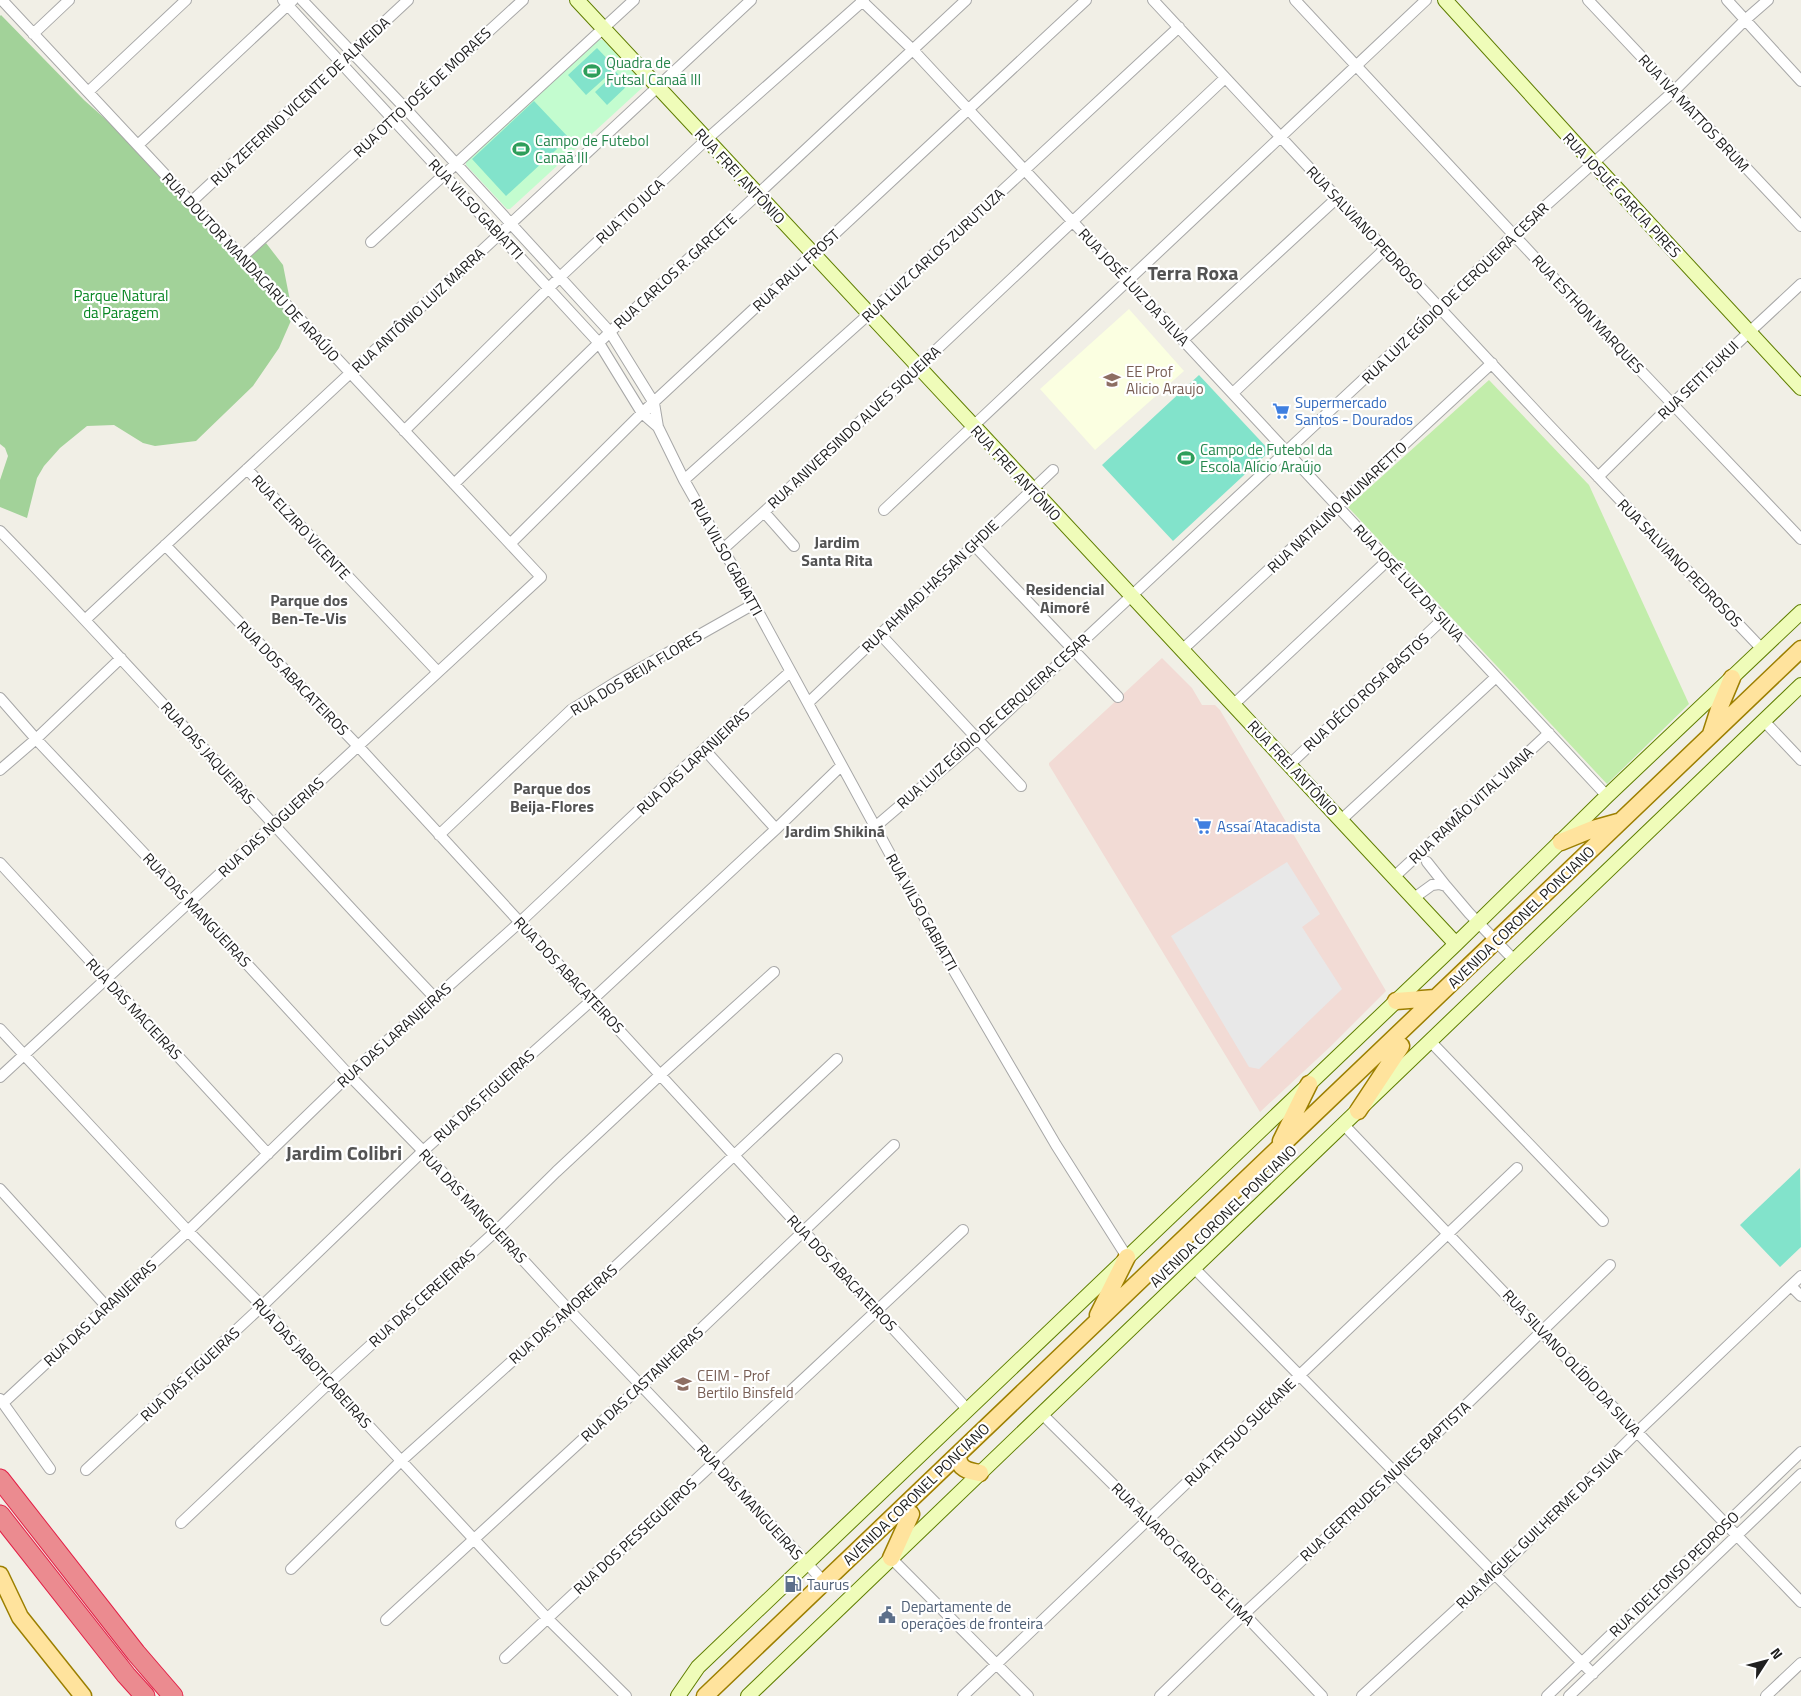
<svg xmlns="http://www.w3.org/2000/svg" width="1801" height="1696" viewBox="0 0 1801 1696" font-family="'Titillium Web',sans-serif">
<rect width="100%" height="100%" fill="#f1efe6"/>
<!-- commercial -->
<path fill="#f2dbd5" d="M1162,658L1192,688L1202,705H1215L1220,710L1386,991L1330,1047L1260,1112L1049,765V763Z"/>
<!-- education -->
<path fill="#fbffe1" d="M1129,309L1184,371L1095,450L1040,389Z"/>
<!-- grass -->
<path fill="#c2edab" d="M1489,380L1589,485L1689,704L1607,784L1348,507Z"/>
<!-- forest -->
<path fill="#a2d299" d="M1,15L84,100L139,149L245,261L266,243L283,265L293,316L279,348L253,386L196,441L155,446L143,443L114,425L87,426L60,448L44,466L37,478L27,518L0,507V480L8,456L5,448L0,444V16Z"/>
<!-- park -->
<path fill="#c3fccf" d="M598,40H603L644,84L643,87L510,209H507L466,165V161Z"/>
<!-- pitch -->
<path fill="#82e3cb" d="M597,48L616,68L586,95L568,75Z
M616,72L628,85L607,105L595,92Z
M534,101L569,138L506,196L472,159Z
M1199,375L1270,451L1173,541L1102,465Z
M1800,1168L1801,1247L1780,1267L1740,1225Z"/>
<!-- parking -->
<path fill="#e8e8e8" d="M1287,862L1320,914L1302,927L1342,989L1259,1069L1249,1067L1171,936Z"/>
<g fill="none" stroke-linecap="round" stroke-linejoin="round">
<!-- street casing -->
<g stroke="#a7a7a7" stroke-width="12">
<path id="street" d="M283,0L599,343L642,413L658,427
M302,0L405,108L610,332L654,403L658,427L684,480L754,604L946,957L1056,1145L1127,1257
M861,0L913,50L1607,796
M1153,0L1545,421L1762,649
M1295,0L1620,349L1801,539
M1588,0L1801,226
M1727,0L1801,81
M33,34L69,0
M88,92L186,0
M138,145L293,0
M191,202L408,0
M371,242L634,0
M242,257L523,0
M1183,340L1337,198
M1233,393L1385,249
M404,431L560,277L707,139L864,0
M247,469L438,672
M1598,477L1672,404L1801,284
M684,480L869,314L1179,27
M454,484L610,332L966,0
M884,510L1426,0
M764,512L794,546
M0,531C149,684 288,844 435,998
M510,544L642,413L1086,0
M165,545L358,746L968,1410
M974,545L1118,697
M723,549L764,512L1225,78
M86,619L751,0
M880,634L1021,786
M1182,650L1492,363
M0,698L36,739L189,901L349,1075L423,1151L569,1310L714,1462L824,1582
M808,703L1053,470
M1233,705L1388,560
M1764,721L1801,760
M704,749L776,829
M1289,765L1443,619
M0,770L36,739L121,658
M1341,820L1496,677
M875,827L978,739L1440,308L1514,234L1674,91L1745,20L1768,0
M439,835L571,710L616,682L754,604
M1427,862L1446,886
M0,863L268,1154
M1394,877L1549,733
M1414,898L1432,885L1439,884L1446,886L1469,913L1514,960
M0,1029L188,1231L262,1306L329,1383L547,1618L626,1696
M1430,1041L1603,1221
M0,1077L541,577L2,0
M1343,1124L1637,1432L1801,1602
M0,1189L107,1307
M1194,1268L1593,1674
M1791,1286L1801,1296
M0,1399L50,1469
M3,1403L188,1231L349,1075L520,922L704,749L790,672
M1042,1414L1244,1614L1322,1696
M86,1470L262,1306L423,1151L592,1000L776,829L841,766
M181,1523L329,1383L496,1231L556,1172L660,1075L774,972
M891,1558L1028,1696
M291,1569L401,1461L569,1310L837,1059
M386,1620L642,1385L894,1145
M505,1658L963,1230
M963,1696L1517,1168
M1160,1696L1244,1614L1397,1472L1610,1265
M1362,1696L1495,1574L1637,1432L1801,1276
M1547,1696L1801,1452
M1569,1696L1801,1474
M1766,1696L1801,1663"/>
</g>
<!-- secondary casing -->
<g stroke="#5f7e00" stroke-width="16">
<path id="secondary" d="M577,0L1456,944
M1445,0L1593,163L1801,388
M678,1696L698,1667L1456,944L1607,796L1801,612
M748,1696L1801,685"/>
</g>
<!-- primary casing -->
<g stroke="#9c7f00" stroke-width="19">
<path id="primary" d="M1711,734L1719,709L1732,678
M1561,842L1593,829L1618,822
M1396,1001L1435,998
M1358,1111L1401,1046
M1281,1141L1309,1084
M1098,1315L1127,1257
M958,1455C958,1469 968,1471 980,1473
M891,1558L911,1514
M0,1575L20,1617L83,1696
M705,1696L1801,649"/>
</g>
<!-- highway casing -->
<g stroke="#e32047" stroke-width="21">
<path id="highway" d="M0,1479L136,1653L173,1696
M0,1515L126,1675L145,1696"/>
</g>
<!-- street -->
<use href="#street" stroke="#fff" stroke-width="10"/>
<!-- secondary -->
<use href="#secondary" stroke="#effcb9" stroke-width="14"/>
<!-- primary -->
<use href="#primary" stroke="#ffe39d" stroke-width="16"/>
<!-- highway -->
<use href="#highway" stroke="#eb8b90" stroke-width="19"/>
</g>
<!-- icons -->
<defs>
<g id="stadium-bare" transform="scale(1.35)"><path d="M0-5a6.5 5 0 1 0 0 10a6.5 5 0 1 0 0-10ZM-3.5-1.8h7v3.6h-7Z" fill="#2e9e5b" stroke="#fff" stroke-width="2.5" paint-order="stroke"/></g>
<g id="school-bare" transform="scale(1.35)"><path d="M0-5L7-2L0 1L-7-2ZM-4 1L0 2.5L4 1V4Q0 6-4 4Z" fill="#8d6e63" stroke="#fff" stroke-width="2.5" paint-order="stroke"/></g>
<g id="supermarket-bare" transform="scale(1.35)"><path d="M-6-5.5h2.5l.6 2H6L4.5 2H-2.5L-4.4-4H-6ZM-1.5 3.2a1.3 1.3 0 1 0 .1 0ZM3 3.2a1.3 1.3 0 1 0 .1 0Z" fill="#3f7fe0" stroke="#fff" stroke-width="2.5" paint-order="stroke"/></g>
<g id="fuel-bare" transform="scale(1.35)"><path d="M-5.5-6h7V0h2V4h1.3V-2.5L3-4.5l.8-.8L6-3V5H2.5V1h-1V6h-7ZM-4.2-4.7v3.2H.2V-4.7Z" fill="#5c6f8a" stroke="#fff" stroke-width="2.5" paint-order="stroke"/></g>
<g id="civic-bare" transform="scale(1.35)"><path d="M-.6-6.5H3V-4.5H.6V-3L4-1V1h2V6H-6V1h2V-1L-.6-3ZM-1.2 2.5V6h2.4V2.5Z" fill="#5c6f8a" stroke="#fff" stroke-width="2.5" paint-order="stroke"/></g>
</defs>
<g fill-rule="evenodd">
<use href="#stadium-bare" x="592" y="71"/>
<use href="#stadium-bare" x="521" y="149"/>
<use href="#school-bare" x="1112" y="380"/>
<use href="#supermarket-bare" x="1281" y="411"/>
<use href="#stadium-bare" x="1186" y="458"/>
<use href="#supermarket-bare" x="1203" y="826"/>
<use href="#school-bare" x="683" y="1384"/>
<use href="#fuel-bare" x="793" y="1584"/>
<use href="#civic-bare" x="887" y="1615"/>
</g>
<g text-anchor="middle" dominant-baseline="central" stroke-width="4.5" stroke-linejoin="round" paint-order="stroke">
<!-- leisure labels -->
<g font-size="15" fill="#27864d" stroke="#fff" text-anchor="start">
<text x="606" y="62">Quadra de<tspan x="606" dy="17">Futsal Canaã III</tspan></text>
<text x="535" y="140">Campo de Futebol<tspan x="535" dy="17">Canaã III</tspan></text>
<text x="1200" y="449">Campo de Futebol da<tspan x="1200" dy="17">Escola Alício Araújo</tspan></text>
</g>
<!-- street labels -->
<g font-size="15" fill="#202020" stroke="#fff">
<text transform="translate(422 92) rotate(-43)">RUA OTTO JOSÉ DE MORAES</text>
<text transform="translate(300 101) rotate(-43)">RUA ZEFERINO VICENTE DE ALMEIDA</text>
<text transform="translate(1694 113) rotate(47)">RUA IVA MATTOS BRUM</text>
<text transform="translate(740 176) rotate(47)">RUA FREI ANTÔNIO</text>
<text transform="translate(1622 195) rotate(47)">RUA JOSUÉ GARCIA PIRES</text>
<text transform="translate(476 209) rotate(47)">RUA VILSO GABIATTI</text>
<text transform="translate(630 211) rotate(-43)">RUA TIO JUCA</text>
<text transform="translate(1365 228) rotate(47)">RUA SALVIANO PEDROSO</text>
<text transform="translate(933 255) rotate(-43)">RUA LUIZ CARLOS ZURUTUZA</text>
<text transform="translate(251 267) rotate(47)">RUA DOUTOR MANDACARU DE ARAÚJO</text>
<text transform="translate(796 270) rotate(-43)">RUA RAUL FROST</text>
<text transform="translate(675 271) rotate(-43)">RUA CARLOS R. GARCETE</text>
<text transform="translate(1134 287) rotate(47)">RUA JOSÉ LUIZ DA SILVA</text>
<text transform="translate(1455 293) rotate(-44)">RUA LUIZ EGÍDIO DE CERQUEIRA CESAR</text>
<text transform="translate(418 310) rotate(-43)">RUA ANTÔNIO LUIZ MARRA</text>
<text transform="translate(1588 314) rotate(47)">RUA ESTHON MARQUES</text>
<text transform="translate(1698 380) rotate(-44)">RUA SEITI FUKUI</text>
<text transform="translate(854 427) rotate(-43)">RUA ANIVERSINDO ALVES SIQUEIRA</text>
<text transform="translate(1016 473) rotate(47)">RUA FREI ANTÔNIO</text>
<text transform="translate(1337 507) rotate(-43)">RUA NATALINO MUNARETTO</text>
<text transform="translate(301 527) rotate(47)">RUA ELZIRO VICENTE</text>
<text transform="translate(727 557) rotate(61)">RUA VILSO GABIATTI</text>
<text transform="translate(1680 563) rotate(46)">RUA SALVIANO PEDROSOS</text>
<text transform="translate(1409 583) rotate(47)">RUA JOSÉ LUIZ DA SILVA</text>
<text transform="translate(930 586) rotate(-44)">RUA AHMAD HASSAN GHDIE</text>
<text transform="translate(636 673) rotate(-31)">RUA DOS BEIJA FLORES</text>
<text transform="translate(293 678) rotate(46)">RUA DOS ABACATEIROS</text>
<text transform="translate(1366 692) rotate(-43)">RUA DÉCIO ROSA BASTOS</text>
<text transform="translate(993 721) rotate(-42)">RUA LUIZ EGÍDIO DE CERQUEIRA CESAR</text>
<text transform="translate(208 753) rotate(48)">RUA DAS JAQUEIRAS</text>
<text transform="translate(693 761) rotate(-43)">RUA DAS LARANJEIRAS</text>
<text transform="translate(1293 768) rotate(47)">RUA FREI ANTÔNIO</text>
<text transform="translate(1471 805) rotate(-43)">RUA RAMÃO VITAL VIANA</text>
<text transform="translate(271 827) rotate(-43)">RUA DAS NOGUERIAS</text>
<text transform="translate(197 910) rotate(47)">RUA DAS MANGUEIRAS</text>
<text transform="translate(922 912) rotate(61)">RUA VILSO GABIATTI</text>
<text transform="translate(1521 917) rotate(-44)">AVENIDA CORONEL PONCIANO</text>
<text transform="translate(569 975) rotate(47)">RUA DOS ABACATEIROS</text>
<text transform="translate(134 1009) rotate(47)">RUA DAS MACIEIRAS</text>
<text transform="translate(394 1035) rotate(-42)">RUA DAS LARANJEIRAS</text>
<text transform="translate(484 1096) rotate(-42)">RUA DAS FIGUEIRAS</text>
<text transform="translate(473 1206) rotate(47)">RUA DAS MANGUEIRAS</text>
<text transform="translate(1223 1216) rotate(-44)">AVENIDA CORONEL PONCIANO</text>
<text transform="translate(842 1273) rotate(47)">RUA DOS ABACATEIROS</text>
<text transform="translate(422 1298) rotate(-42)">RUA DAS CEREJEIRAS</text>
<text transform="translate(100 1313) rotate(-43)">RUA DAS LARANJEIRAS</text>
<text transform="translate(563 1314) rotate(-42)">RUA DAS AMOREIRAS</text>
<text transform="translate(312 1363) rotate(48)">RUA DAS JABOTICABEIRAS</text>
<text transform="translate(1572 1363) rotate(47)">RUA SILVANO OLÍDIO DA SILVA</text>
<text transform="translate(190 1374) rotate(-43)">RUA DAS FIGUEIRAS</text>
<text transform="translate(642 1384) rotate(-43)">RUA DAS CASTANHEIRAS</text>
<text transform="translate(1240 1432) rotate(-44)">RUA TATSUO SUEKANE</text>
<text transform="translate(1385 1481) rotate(-43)">RUA GERTRUDES NUNES BAPTISTA</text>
<text transform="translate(916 1494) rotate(-44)">AVENIDA CORONEL PONCIANO</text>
<text transform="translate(750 1502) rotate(48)">RUA DAS MANGUEIRAS</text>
<text transform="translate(1539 1528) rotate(-44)">RUA MIGUEL GUILHERME DA SILVA</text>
<text transform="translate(635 1536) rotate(-43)">RUA DOS PESSEGUEIROS</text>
<text transform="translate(1183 1554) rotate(45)">RUA ALVARO CARLOS DE LIMA</text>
<text transform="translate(1674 1574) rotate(-44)">RUA IDELFONSO PEDROSO</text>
</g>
<!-- park labels -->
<g font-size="15" fill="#078623" stroke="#fff">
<text x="121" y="295">Parque Natural<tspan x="121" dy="17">da Paragem</tspan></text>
</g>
<!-- education labels -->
<g font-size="15" fill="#785e54" stroke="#fff" text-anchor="start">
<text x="1126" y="371">EE Prof<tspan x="1126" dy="17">Alicio Araujo</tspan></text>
<text x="697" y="1375">CEIM - Prof<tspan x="697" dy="17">Bertilo Binsfeld</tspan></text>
</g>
<!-- shop labels -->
<g font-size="15" fill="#366cbe" stroke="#fff" text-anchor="start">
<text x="1295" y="402">Supermercado<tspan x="1295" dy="17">Santos - Dourados</tspan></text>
<text x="1217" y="826">Assaí Atacadista</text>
</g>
<!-- service labels -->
<g font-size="15" fill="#4e5e75" stroke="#fff" text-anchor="start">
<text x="807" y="1584">Taurus</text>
<text x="901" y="1606">Departamente de<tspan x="901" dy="17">operações de fronteira</tspan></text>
</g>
<!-- neighbourhood labels -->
<g font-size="16" font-weight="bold" fill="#535353" stroke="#fff">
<text x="837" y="542">Jardim<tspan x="837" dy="18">Santa Rita</tspan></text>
<text x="1065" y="589">Residencial<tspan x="1065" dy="18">Aimoré</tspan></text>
<text x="309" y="600">Parque dos<tspan x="309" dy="18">Ben-Te-Vis</tspan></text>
<text x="552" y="788">Parque dos<tspan x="552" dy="18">Beija-Flores</tspan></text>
<text x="835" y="831">Jardim Shikiná</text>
</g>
<!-- district labels -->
<g font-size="20" font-weight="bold" fill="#535353" stroke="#fff">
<text x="1193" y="272">Terra Roxa</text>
<text x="344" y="1152">Jardim Colibri</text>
</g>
</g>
<!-- north arrow -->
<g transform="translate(1766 1661) rotate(54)" stroke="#ffffff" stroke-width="4" paint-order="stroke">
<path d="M0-4L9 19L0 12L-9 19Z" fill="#202020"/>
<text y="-8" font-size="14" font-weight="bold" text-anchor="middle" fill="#202020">N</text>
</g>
</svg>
